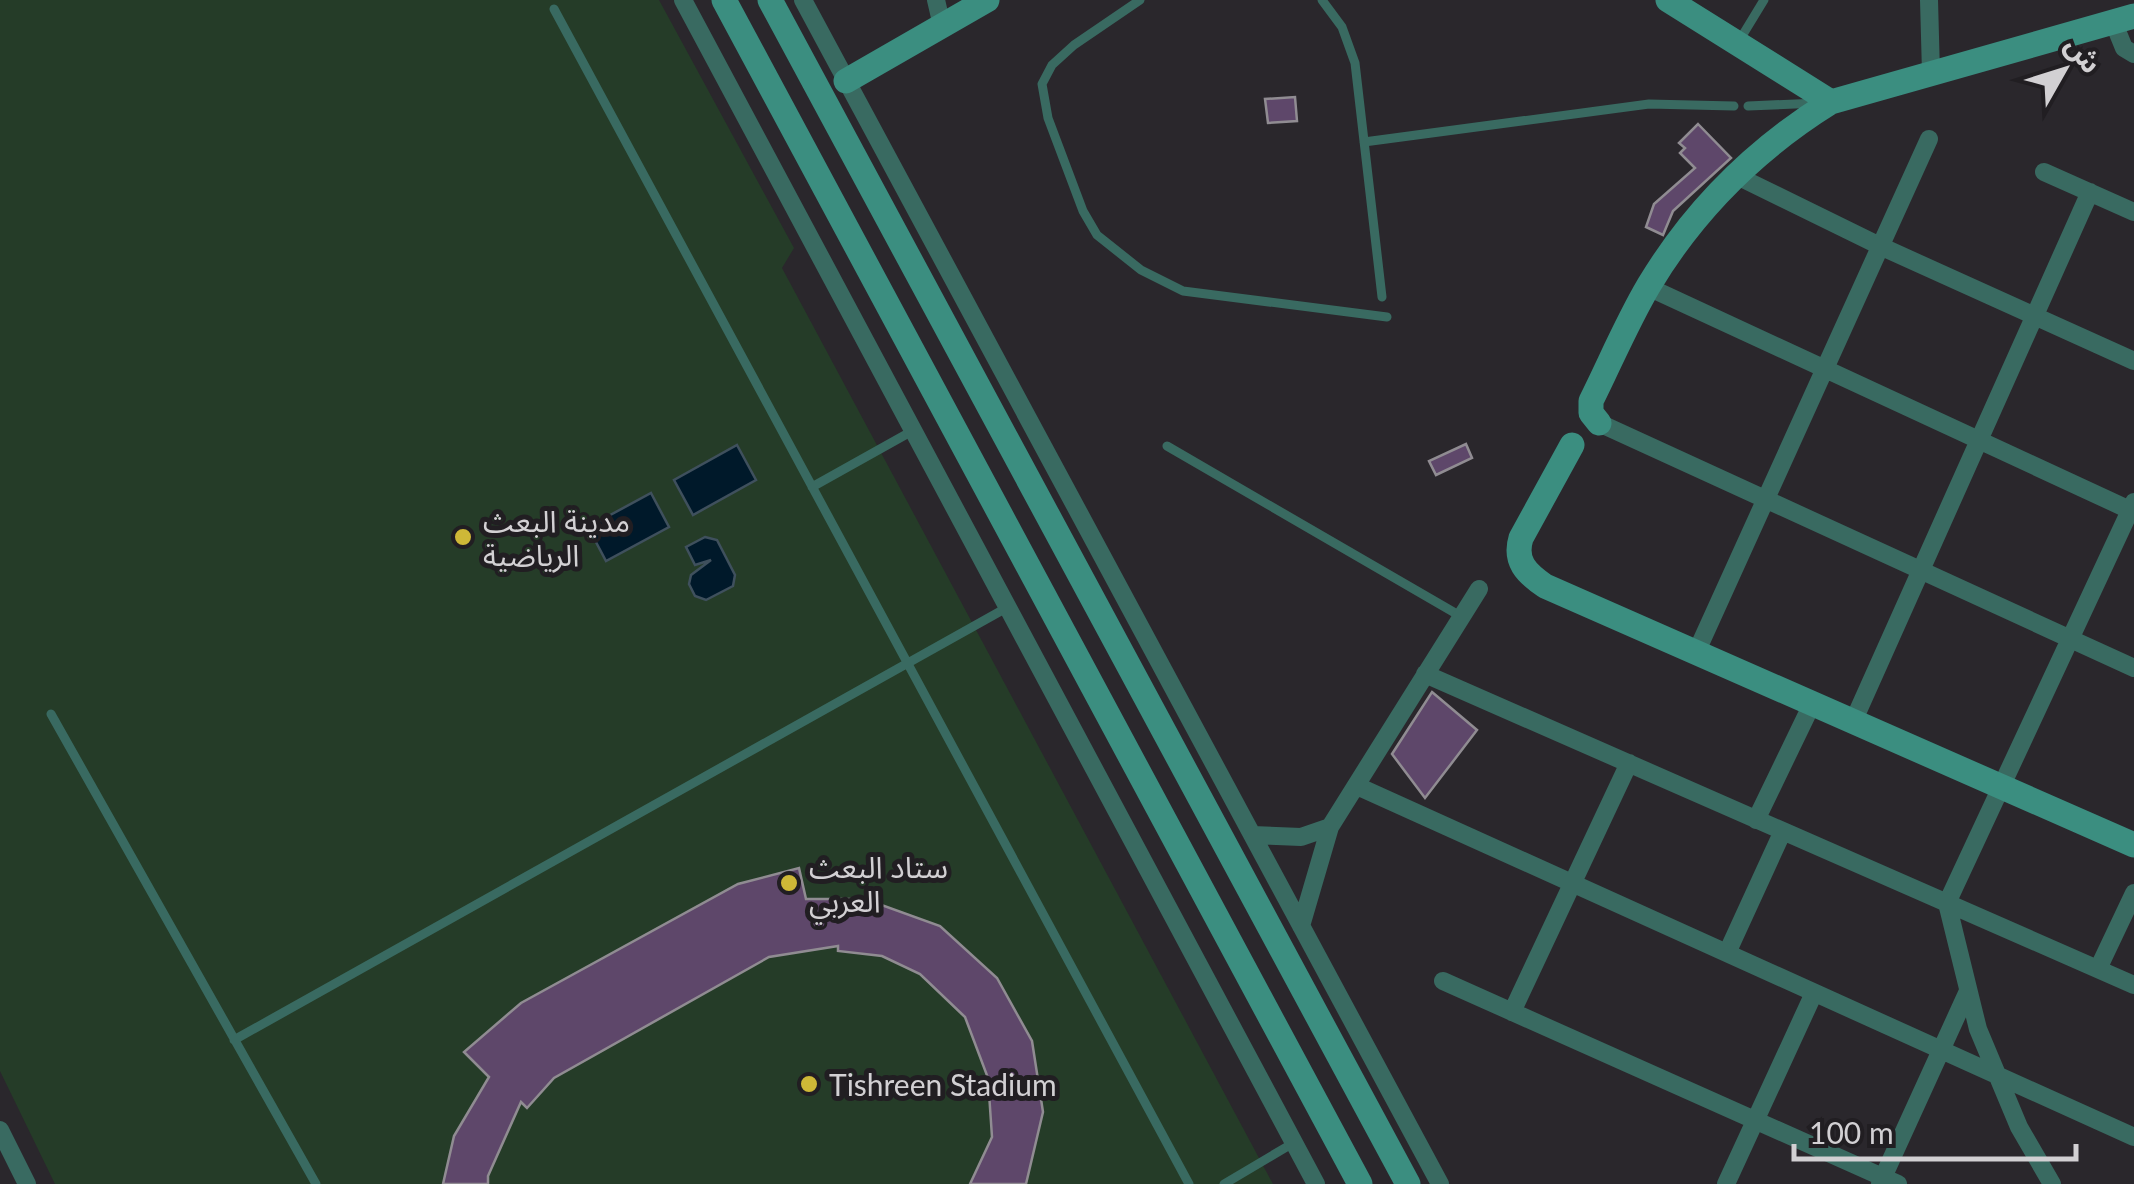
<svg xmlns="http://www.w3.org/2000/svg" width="2134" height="1184" viewBox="0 0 2134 1184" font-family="Lato,'Noto Sans Arabic',sans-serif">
<rect width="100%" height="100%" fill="#2a272c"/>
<!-- green -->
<path fill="#253c28" d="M0,0H659L794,248L782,268L1273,1184H55L0,1071Z"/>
<!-- water -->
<path fill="#00192a" stroke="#3f505d" stroke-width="2.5" d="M737,445L756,480L693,515L674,480Z
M651,493L669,527L606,561L588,527Z
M705,537L717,540L735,575L733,586L706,600L695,596L689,584L691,575L711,560L695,565L686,547Z"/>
<!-- building -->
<path fill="#5e476a" stroke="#908c92" stroke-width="2.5" d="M1295,97L1297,121L1268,123L1265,99Z
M1698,124L1731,158L1673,211L1663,235L1646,227L1654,204L1695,168L1680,153L1685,148L1679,143Z
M1466,444L1472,458L1436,475L1429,461Z
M1432,692L1477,730L1425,798L1392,754Z
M799,868L806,899H865L940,926L997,978L1032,1041L1043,1112L1026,1184H970L992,1137L988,1078L965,1017L920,974L882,956L838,951V946L769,957L554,1078L527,1108L521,1102L488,1176V1184H443L454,1136L489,1077L464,1052L521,1003L738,884Z"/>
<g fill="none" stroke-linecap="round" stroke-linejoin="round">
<!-- lane -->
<path stroke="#396a61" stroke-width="9" d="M1140,0L1074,45L1052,65L1042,84L1048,118L1083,211L1097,235L1141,270L1183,291L1387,317
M1322,0L1342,27L1355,63L1382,297
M554,9L1189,1184
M1739,41L1764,0
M1748,106L1818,103
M1364,142L1649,104L1734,106
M1167,446L1462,617
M812,487L914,430
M51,714L316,1184
M234,1040L1008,607
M1224,1184L1295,1142"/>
<!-- street -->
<path stroke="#396a61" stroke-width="18" d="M683,0L1316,1184
M803,0L1440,1184
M936,0L942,26
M1929,0L1931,73
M2113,21L2124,48L2134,54
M2044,172L2134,212
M1737,176L1880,246L2134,361
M1648,287L2134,512
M1599,423L2134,668
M1696,653L1929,139
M1425,674L2134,985
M1853,722L2090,192
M1357,786L2134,1137
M1756,820L1812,704
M1330,827L1479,589
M1252,835L1301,837L1330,827L1301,926
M1727,953L1782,833
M2098,969L2134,893
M1443,981L1898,1184
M1512,1012L1629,763
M0,1130L27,1184
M1726,1184L1814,993
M1880,1184L1968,991
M2052,1184L2019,1127L1978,1029L1947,903L2134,502"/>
<!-- secondary -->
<path stroke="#3b8e80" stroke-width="25" d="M724,0L1360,1184
M770,0L1408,1184
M1668,0L1831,102
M846,81L987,0
M1599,423L1591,413V401C1610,363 1627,322 1649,285C1694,210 1757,148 1831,102L2134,16
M1572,445L1521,538C1514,561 1526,573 1545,586L2134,845"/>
</g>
<!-- markers -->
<g fill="#ceb837" stroke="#211e22" stroke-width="4">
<circle cx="463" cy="537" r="10"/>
<circle cx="789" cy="883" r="10"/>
<circle cx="809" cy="1084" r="10"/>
</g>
<g text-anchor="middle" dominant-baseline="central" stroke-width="10" stroke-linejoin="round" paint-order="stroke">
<!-- poi labels -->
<g font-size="30" fill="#d2d0d3" stroke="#211e22" text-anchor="start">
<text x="483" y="520">مدينة البعث<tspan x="483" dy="34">الرياضية</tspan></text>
<text x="809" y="866">ستاد البعث<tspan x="809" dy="34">العربي</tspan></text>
<text x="829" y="1084">Tishreen Stadium</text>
</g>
</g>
<!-- north arrow -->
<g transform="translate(2064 70) rotate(51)" stroke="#211e22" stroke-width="8" paint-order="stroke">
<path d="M0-8L18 38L0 25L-18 38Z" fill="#d2d0d3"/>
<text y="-15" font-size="28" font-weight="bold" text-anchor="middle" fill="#d2d0d3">ش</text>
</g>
<!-- scale -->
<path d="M1794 1144v15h282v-15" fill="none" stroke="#d2d0d3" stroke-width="5"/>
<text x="1809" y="1144" font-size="30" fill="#d2d0d3" stroke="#211e22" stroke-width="8" paint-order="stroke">100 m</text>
</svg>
